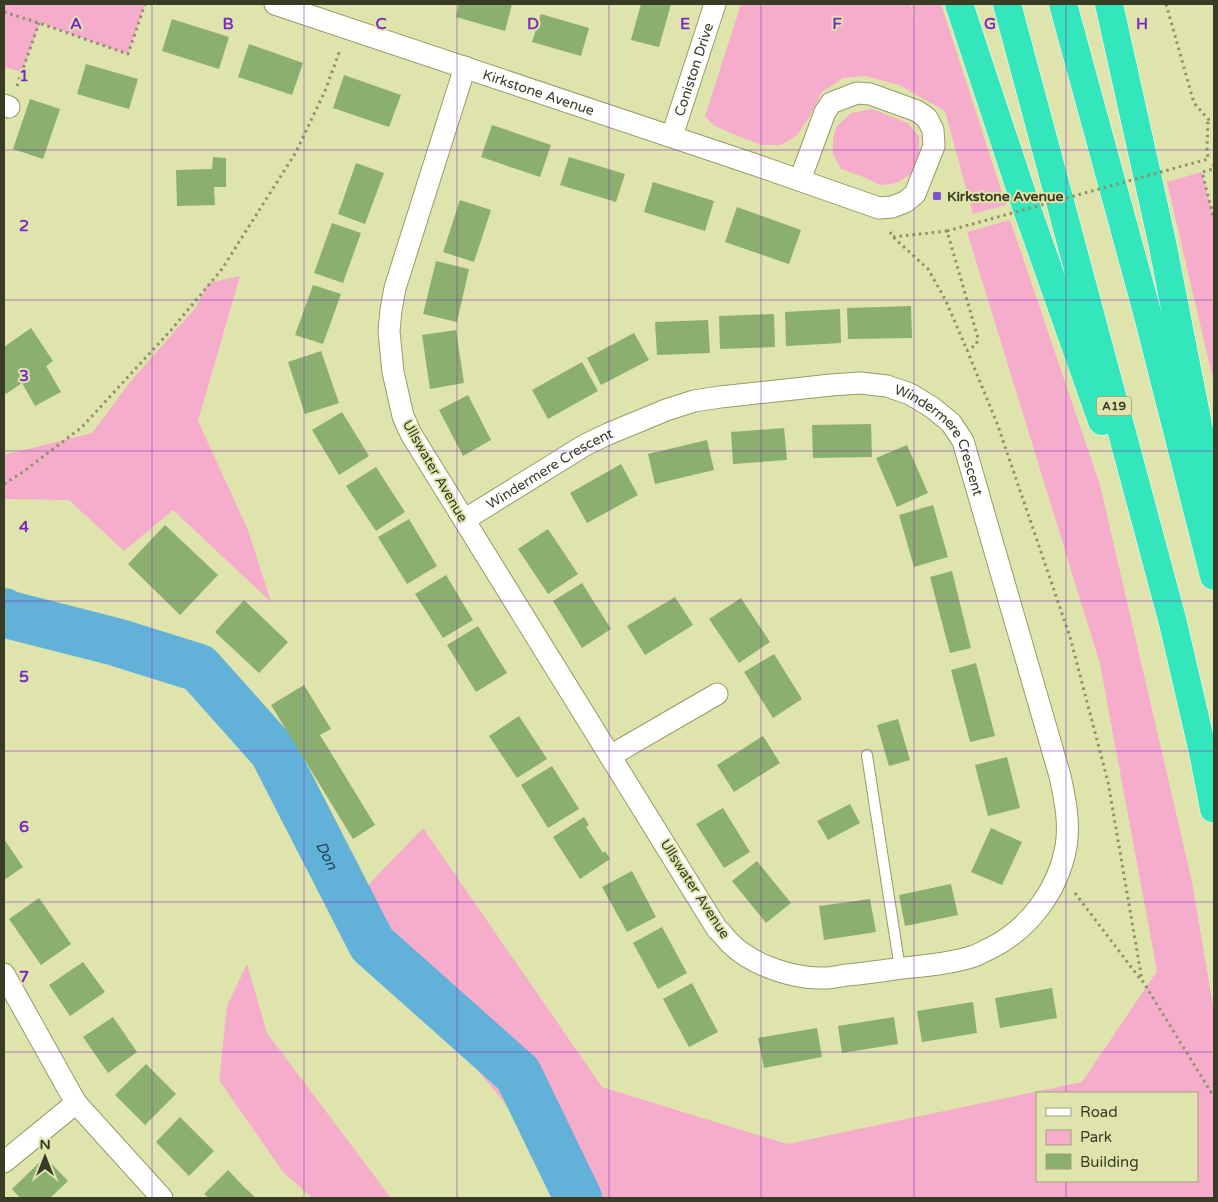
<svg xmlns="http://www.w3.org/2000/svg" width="1218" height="1202" viewBox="0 0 1218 1202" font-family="'Varela Round',sans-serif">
<rect width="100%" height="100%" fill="#dfe4ac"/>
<!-- green -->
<path fill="#f6adcc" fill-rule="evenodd" d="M4,4H145L128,54L40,23L22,72L4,67Z
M741,4H910L920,33L911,4H941L1006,205L973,214L945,111L899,85L865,76L843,78L822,92L808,119L797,135L781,145H762L733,134L713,125L705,116Z
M872,109L908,123L919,137V160L910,175L896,183L881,185L861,176L841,169L833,154V139L837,126L851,113Z
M1202,172L1214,219V384L1167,182Z
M1010,220L1100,485L1192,882L1214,1012V1198H584L344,910L423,828L602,1087L787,1144L1082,1082L1157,971L1100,664L967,232ZM1197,1093V1181H1037V1093Z
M240,276L198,421L248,530L271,602L173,510L124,551L69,500L4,499V455L92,433L130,382L196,307L208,283Z
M247,964L267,1033L391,1198H312L283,1172L219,1080L227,1006Z"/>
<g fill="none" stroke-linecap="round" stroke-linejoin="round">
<!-- river -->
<path stroke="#62b1d9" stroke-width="48" id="s1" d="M4,612L6,614L116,642L199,668L273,751L372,944L518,1074L578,1198"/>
</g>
<!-- building -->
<path fill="#8baf6f" d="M459,4H512L505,31L456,17Z
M641,4H671L659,47L631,40Z
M541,14L589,28L581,56L532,42Z
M172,19L229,37L219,69L162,51Z
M249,44L303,63L292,95L238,77Z
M86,64L138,79L129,109L77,94Z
M344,75L401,95L389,127L333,108Z
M30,99L60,109L43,159L13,149Z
M492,125L551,145L540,177L481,157Z
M213,157L226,158V187H214L215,205L177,206L176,170L212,169Z
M569,157L625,174L616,202L560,185Z
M356,163L384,173L365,224L338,214Z
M653,182L714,201L705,231L644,212Z
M460,200L491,210L474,262L443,252Z
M737,207L801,230L789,264L725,242Z
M332,223L361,233L343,283L314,273Z
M436,261L469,269L457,322L423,314Z
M313,285L341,294L323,344L295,335Z
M911,306L912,338L848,339L847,308Z
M840,309L841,343L786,346L785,312Z
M774,314L775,347L720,349L719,316Z
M708,320L710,353L657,355L655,322Z
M31,328L53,361L46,366L61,392L35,406L22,383L6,394L4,390V347Z
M456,330L464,383L430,389L422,335Z
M634,333L649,360L601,385L587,358Z
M321,351L339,403L305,414L288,362Z
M582,362L598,391L548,419L532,390Z
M468,395L491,440L463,456L439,410Z
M342,412L369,456L339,475L312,430Z
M871,424L872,457L813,458L812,425Z
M784,428L787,460L733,464L731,432Z
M707,440L714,470L655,484L648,454Z
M907,445L928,493L897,507L876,458Z
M621,464L638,495L587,523L570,493Z
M376,467L405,512L376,531L346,486Z
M933,505L948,557L914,567L899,515Z
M409,519L437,566L407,584L378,537Z
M165,525L218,575L180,615L128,564Z
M548,529L578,574L548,594L518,549Z
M952,571L971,648L950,653L930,577Z
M446,575L473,620L443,638L415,594Z
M582,583L611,629L582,648L553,601Z
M675,597L693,625L645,655L627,626Z
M741,598L770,642L739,663L709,619Z
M244,600L288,642L259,673L215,632Z
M478,626L507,673L476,692L447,645Z
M774,654L802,699L773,718L744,672Z
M976,663L995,736L970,742L951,670Z
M304,685L331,729L320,735L375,825L353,839L271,705Z
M519,716L547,759L517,778L489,736Z
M898,719L910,760L889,766L877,725Z
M763,736L780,763L734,792L717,765Z
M1007,757L1020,808L988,816L975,765Z
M552,766L579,809L548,828L521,785Z
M850,804L860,823L828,840L817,821Z
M723,808L750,852L724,868L696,824Z
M584,817L589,825L586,827L603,853L605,851L610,859L580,879L553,837Z
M991,828L1022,842L1002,885L971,872Z
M4,839L23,867L4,880Z
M757,861L791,903L766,923L732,881Z
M632,871L656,917L627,932L602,887Z
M951,884L958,915L905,926L899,895Z
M39,898L71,944L41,965L9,919Z
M870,899L876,932L824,940L819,906Z
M662,927L687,973L658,989L633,943Z
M83,962L105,992L70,1016L49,985Z
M692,983L718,1032L689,1047L663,999Z
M1052,988L1057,1018L1000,1028L995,998Z
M973,1002L977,1033L922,1042L917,1011Z
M113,1017L137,1052L108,1073L83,1037Z
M894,1017L898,1044L842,1053L838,1026Z
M817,1028L822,1057L764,1068L758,1038Z
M146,1064L176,1094L145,1125L115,1095Z
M180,1117L214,1151L189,1176L156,1142Z
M45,1157L68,1181L50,1198H20L12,1189Z
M228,1170L244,1187L256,1198H209L204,1194Z"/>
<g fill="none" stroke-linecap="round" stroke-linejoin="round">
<!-- lane casing -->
<g stroke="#979c66" stroke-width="12">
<path id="lane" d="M867,755L900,969"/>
</g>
<!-- street casing -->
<g stroke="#979c66" stroke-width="23">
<g id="street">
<path id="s2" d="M275,4L753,164L879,208L892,207L905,202L915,194L934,146L933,130L927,118L917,111L870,94L857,93L831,103L825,112L800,180"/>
<path d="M4,105L9,107"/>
<path id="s3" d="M672,136L715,4"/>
<path id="s4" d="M464,520L585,445L608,434L666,410L694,401L720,397L831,385L860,383L887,386L910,394L933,408L951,423L963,441L1060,776C1065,799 1070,823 1066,847C1058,890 1030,928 991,948C986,950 980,954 974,956C947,965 917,966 888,970C874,972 860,974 847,975C839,976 831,978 824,978C793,979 752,965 730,943C725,938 722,933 717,929L411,434L403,416L393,372L389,331L391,310L395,288L465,67"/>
<path d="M610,756L717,694"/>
<path d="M4,974L76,1103"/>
<path d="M4,1162L76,1103L162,1198"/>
</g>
</g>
<!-- highway casing -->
<g stroke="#fff" stroke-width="29">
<path id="highway" d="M959,4L1029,215L1102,421
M1007,4L1173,623L1203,752L1214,809
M1063,4L1147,312L1214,576
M1109,4L1162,242L1214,506"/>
</g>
<!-- path -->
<path stroke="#8e926a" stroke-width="3" stroke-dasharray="2.5 4" stroke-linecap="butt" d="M1166,4L1194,103L1208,119L1214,121
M4,12L39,23L128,54L145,4
M17,86L39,23
M1214,164L1213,169L1202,172L1214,219
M890,232L893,237L928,269L945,299L967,350L998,426L1070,637L1108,782L1142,980L1214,1097
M893,237L947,231L978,338L976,345L967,350
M4,484L23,472L82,427L172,329L222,269L296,152L325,91L340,50
M1075,893L1141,980"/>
<!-- lane -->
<use href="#lane" stroke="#fff" stroke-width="10"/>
<!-- street -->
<use href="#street" stroke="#fff" stroke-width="21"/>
<!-- highway -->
<use href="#highway" stroke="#34e6bc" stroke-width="28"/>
<!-- path-bridge -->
<path stroke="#8e926a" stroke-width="3" stroke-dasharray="2.5 4" stroke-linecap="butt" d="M947,231L1208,159L1207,150L1208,119"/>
</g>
<!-- grid -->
<path fill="none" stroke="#7b2cbf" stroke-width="1" stroke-opacity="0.55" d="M152,4V1198M304,4V1198M457,4V1198M609,4V1198M761,4V1198M914,4V1198M1066,4V1093M4,150H1214M4,300H1214M4,451H1214M4,601H1214M4,751H1214M4,902H1214M4,1052H1214M1066,1181V1198"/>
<!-- markers -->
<rect fill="#7856cf" stroke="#dfe4ac" stroke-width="2" x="932" y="191" width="10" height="10" rx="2.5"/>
<g text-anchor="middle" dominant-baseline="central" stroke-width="4" stroke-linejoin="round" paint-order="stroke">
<!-- shield labels -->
<rect fill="#dfe4ac" stroke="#6b6e4e" stroke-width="1" x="1096.5" y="396.5" width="35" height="19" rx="4"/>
<g font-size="12" font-weight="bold" fill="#393c25">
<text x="1114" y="406">A19</text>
</g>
<!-- street labels -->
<g font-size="14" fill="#393c25" stroke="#dfe4ac">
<text stroke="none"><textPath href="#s3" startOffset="70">Coniston Drive</textPath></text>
<text stroke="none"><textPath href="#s2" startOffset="278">Kirkstone Avenue</textPath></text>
<text stroke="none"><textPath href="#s4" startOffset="535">Windermere Crescent</textPath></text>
<text stroke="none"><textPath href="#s4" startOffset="100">Windermere Crescent</textPath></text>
<text transform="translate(435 471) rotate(60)">Ullswater Avenue</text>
<text transform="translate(695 889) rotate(57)">Ullswater Avenue</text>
</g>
<!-- poi labels -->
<g font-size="14" font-weight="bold" fill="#393c25" stroke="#dfe4ac" text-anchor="start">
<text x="947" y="196">Kirkstone Avenue</text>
</g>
<!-- water labels -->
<g font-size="15" font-style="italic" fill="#1b3f50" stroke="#dfe4ac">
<text stroke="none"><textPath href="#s1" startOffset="432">Don</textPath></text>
</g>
</g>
<g font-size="16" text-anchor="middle" font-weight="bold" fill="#7b2cbf" stroke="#dfe4ac" stroke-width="4" stroke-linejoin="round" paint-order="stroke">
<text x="76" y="29">A</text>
<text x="228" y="29">B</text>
<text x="381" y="29">C</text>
<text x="533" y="29">D</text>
<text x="685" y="29">E</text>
<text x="837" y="29">F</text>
<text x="990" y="29">G</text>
<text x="1142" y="29">H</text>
<text x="24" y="81">1</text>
<text x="24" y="231">2</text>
<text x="24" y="381">3</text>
<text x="24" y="532">4</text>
<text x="24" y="682">5</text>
<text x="24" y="832">6</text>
<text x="24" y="982">7</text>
</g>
<!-- border -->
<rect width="1218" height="1202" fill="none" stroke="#393c25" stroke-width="10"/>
<!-- legend -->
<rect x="1036" y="1092" width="162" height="90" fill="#dfe4ac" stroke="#9da176"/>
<rect x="1046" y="1108" width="25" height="8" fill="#ffffff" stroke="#9da176"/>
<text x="1080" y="1117" font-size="15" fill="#393c25">Road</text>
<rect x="1046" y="1130" width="25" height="15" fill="#f6adcc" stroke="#9da176"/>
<text x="1080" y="1142" font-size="15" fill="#393c25">Park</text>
<rect x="1046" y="1154" width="25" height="15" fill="#8baf6f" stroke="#9da176"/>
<text x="1080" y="1167" font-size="15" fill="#393c25">Building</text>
<!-- north arrow -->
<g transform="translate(45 1157)" stroke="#dfe4ac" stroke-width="4" paint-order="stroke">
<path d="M0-4L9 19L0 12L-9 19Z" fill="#393c25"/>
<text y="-8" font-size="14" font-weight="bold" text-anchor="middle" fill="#393c25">N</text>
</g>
</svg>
